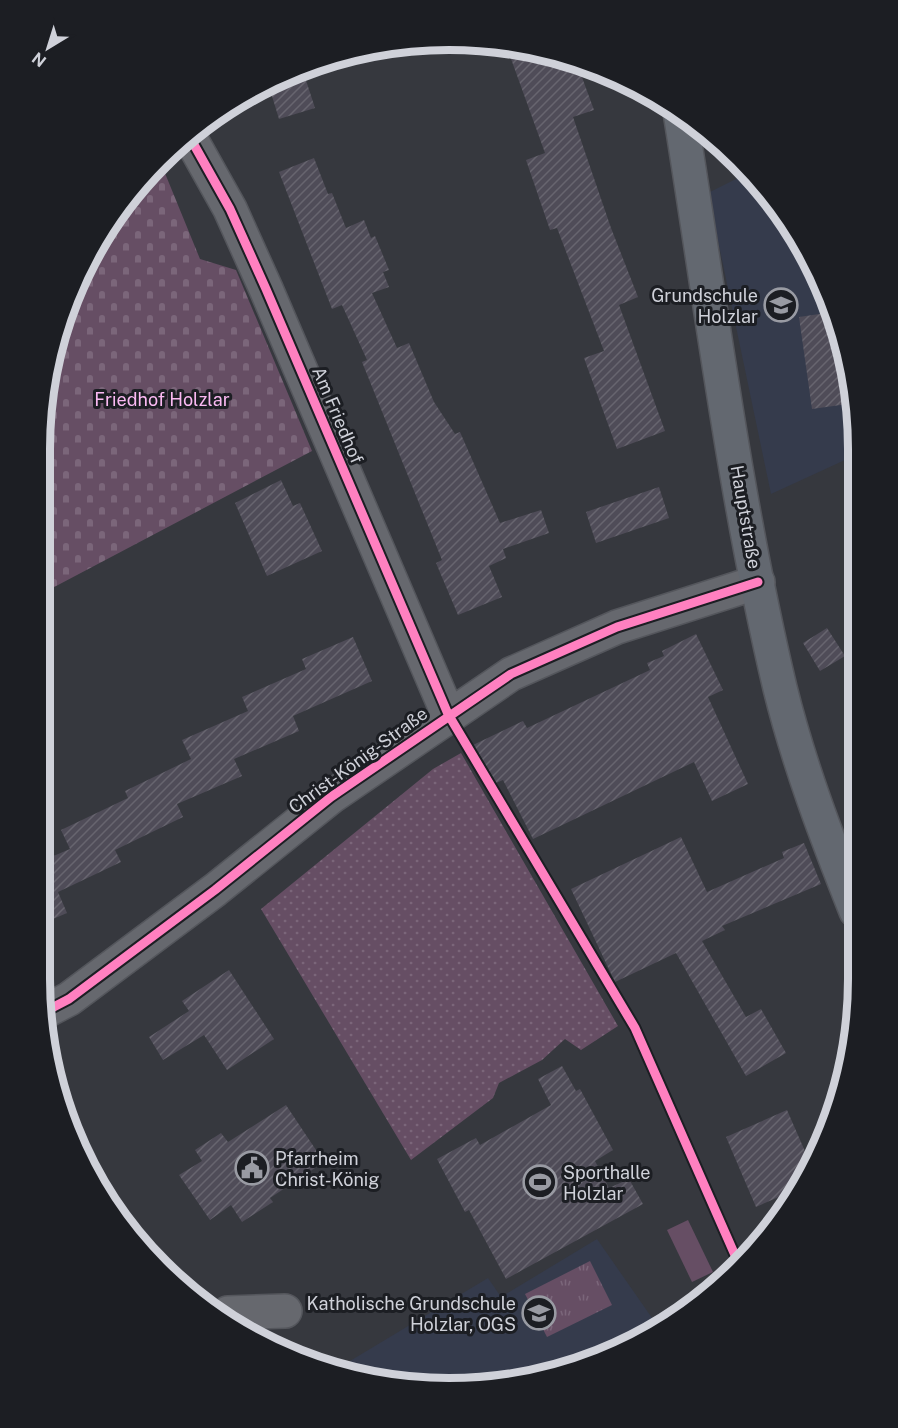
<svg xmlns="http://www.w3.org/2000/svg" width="898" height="1428" viewBox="0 0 898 1428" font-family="'Public Sans',sans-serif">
<defs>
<pattern id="grass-dots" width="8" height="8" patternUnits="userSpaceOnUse" patternTransform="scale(1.5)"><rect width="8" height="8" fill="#664e64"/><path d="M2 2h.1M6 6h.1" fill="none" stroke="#7b667a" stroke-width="1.8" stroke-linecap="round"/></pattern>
<pattern id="cemetery-stones" width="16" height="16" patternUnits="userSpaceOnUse" patternTransform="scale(1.5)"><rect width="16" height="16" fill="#664e64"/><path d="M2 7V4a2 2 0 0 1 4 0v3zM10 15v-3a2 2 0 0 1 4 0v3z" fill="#7b667a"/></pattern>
<pattern id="park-tufts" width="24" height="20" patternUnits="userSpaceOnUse" patternTransform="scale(1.5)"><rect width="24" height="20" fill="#664e64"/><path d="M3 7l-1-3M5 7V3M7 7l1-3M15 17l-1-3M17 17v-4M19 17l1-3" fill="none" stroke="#7b667a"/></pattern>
<pattern id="building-hatch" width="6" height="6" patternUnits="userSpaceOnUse" patternTransform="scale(1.5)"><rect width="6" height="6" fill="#4f4c58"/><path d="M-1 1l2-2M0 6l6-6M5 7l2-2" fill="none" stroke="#67656f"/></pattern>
</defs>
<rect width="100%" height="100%" fill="#36383e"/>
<!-- built -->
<path fill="#353b4c" d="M748,173L774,199L817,267L845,343L858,422V454L771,494L708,193Z
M597,1239L659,1328L555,1375L423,1388L344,1372L340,1367L488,1278L501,1297Z"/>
<!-- grass -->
<path fill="url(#grass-dots)" d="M461,753L618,1026L581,1050L565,1039L542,1060L499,1083L493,1098L411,1160L261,909L433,769Z"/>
<!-- cemetery -->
<path fill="url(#cemetery-stones)" d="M160,161L200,259L236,270L312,451L41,594L42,396L70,292L124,199Z"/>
<!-- park -->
<path fill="url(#park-tufts)" d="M590,1261L612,1305L547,1337L525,1294Z"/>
<!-- pitch -->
<path fill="#664e64" d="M688,1220L713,1272L692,1282L667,1230Z"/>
<!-- building -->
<path fill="url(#building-hatch)" d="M506,45L555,53L576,61L594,110L573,117L611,228L638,297L619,305L665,431L617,449L584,358L604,351L557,228L550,230L526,160L545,153Z
M302,68L315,108L279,119L268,83Z
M314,158L328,194L332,193L346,228L364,220L371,238L375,236L389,270L383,272L389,287L372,293L397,348L409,343L434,402L455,434L460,432L500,523L541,510L549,533L503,549L506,558L489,566L502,597L458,615L436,563L442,560L362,362L367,360L342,305L332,309L279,172Z
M833,312L845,343L855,403L812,409L799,317Z
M281,480L293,506L300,503L322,551L267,576L235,503Z
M659,487L669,518L596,543L586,512Z
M827,628L845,656L820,671L803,643Z
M696,634L723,690L708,697L748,784L712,801L694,762L533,839L503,780L496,783L473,745L523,721L527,728L650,670L647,663L664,656L662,651Z
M353,637L372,681L293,716L299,731L234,759L242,776L177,804L183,817L115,850L121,862L58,892L67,913L39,925L40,850L44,860L70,849L61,830L128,798L125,791L191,759L182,740L248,711L242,697L306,669L302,659Z
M681,837L707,892L784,858L782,852L804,843L821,884L722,926L725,930L702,941L746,1017L761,1009L786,1053L746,1076L676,953L615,982L571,889Z
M229,970L274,1039L227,1070L204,1035L163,1060L149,1037L189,1011L182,1001Z
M562,1066L576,1091L580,1089L613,1150L595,1161L609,1188L629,1179L643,1204L506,1279L469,1210L465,1212L437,1159L476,1138L480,1145L551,1105L538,1079Z
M286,1105L324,1162L270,1198L273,1202L242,1222L231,1205L210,1220L179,1175L202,1161L195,1150L221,1133L228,1142Z
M787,1110L811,1165L797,1189L756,1207L726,1137Z"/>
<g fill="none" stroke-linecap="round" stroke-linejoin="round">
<!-- street casing -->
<g stroke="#54565c" stroke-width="36">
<path id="street" d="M188,134L230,209L266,289L448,714
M44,1012L69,999L215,890L331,797L511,674L617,627L758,582
M223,1317L228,1313L285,1311"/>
</g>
<!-- secondary casing -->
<g stroke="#54565c" stroke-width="36">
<path id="secondary" d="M680,112C711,304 735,499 780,688C799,765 827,838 856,911"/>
</g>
<!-- street -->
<use href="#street" stroke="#66686e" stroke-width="33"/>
<!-- secondary -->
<use href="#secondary" stroke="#636870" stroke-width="33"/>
<!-- cycleway casing -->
<g stroke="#1c1e23" stroke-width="13">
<path id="cycleway" d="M188,134L230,209L266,289L448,714L635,1028L738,1262
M44,1012L69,999L215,890L331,797L511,674L617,627L758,582"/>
</g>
<!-- cycleway -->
<use href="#cycleway" stroke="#ff80c0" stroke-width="9"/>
</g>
<!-- icons -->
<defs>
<g id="school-ring" transform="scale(1.725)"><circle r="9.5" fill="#1c1e23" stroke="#999ba3" stroke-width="1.5"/><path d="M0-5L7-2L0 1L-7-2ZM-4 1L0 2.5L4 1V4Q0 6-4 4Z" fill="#999ba3"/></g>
<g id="civic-ring" transform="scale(1.725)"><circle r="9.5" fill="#1c1e23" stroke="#999ba3" stroke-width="1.5"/><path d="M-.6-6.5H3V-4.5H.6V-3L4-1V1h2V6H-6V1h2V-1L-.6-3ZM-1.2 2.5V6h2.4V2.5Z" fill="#999ba3"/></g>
<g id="stadium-ring" transform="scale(1.725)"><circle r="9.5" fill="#1c1e23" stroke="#999ba3" stroke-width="1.5"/><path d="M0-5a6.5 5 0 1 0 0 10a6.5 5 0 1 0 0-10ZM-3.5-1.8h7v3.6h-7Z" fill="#999ba3"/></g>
</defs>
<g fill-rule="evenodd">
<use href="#school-ring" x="781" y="305"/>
<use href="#civic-ring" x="252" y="1168"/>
<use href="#stadium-ring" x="540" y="1182"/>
<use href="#school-ring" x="539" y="1313"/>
</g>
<g text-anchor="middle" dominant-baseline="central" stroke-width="6" stroke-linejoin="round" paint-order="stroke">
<!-- poi labels -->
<g font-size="18" fill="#cfd1d9" stroke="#1c1e23" text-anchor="end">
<text x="758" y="295">Grundschule<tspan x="758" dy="21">Holzlar</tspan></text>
<text x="275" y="1158" text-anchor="start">Pfarrheim<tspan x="275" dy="21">Christ-König</tspan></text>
<text x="563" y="1172" text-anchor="start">Sporthalle<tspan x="563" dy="21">Holzlar</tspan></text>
<text x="516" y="1303">Katholische Grundschule<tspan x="516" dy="21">Holzlar, OGS</tspan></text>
</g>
<!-- park labels -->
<g font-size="18" fill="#fab9f2" stroke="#1c1e23">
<text x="162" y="399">Friedhof Holzlar</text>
</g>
<!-- street labels -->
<g font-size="18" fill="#cfd1d9" stroke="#1c1e23">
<text transform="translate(338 415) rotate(67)">Am Friedhof</text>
<text transform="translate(746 517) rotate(80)">Hauptstraße</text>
<text transform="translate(358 760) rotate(-36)">Christ-König-Straße</text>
</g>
</g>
<!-- crop -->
<path d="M0 0H898V1428H0ZM449 50H449A399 399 0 0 1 848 449V979A399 399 0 0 1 449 1378H449A399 399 0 0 1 50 979V449A399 399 0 0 1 449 50Z" fill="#1c1e23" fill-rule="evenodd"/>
<path fill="none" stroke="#cfd1d9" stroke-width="8" d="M449 50H449A399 399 0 0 1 848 449V979A399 399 0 0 1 449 1378H449A399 399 0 0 1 50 979V449A399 399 0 0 1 449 50Z"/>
<!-- north arrow -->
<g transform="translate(48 48) rotate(218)" stroke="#1c1e23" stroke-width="4.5" paint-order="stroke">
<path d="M0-4.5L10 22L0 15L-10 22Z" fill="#cfd1d9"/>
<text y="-9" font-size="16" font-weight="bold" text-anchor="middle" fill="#cfd1d9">N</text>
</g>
</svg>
